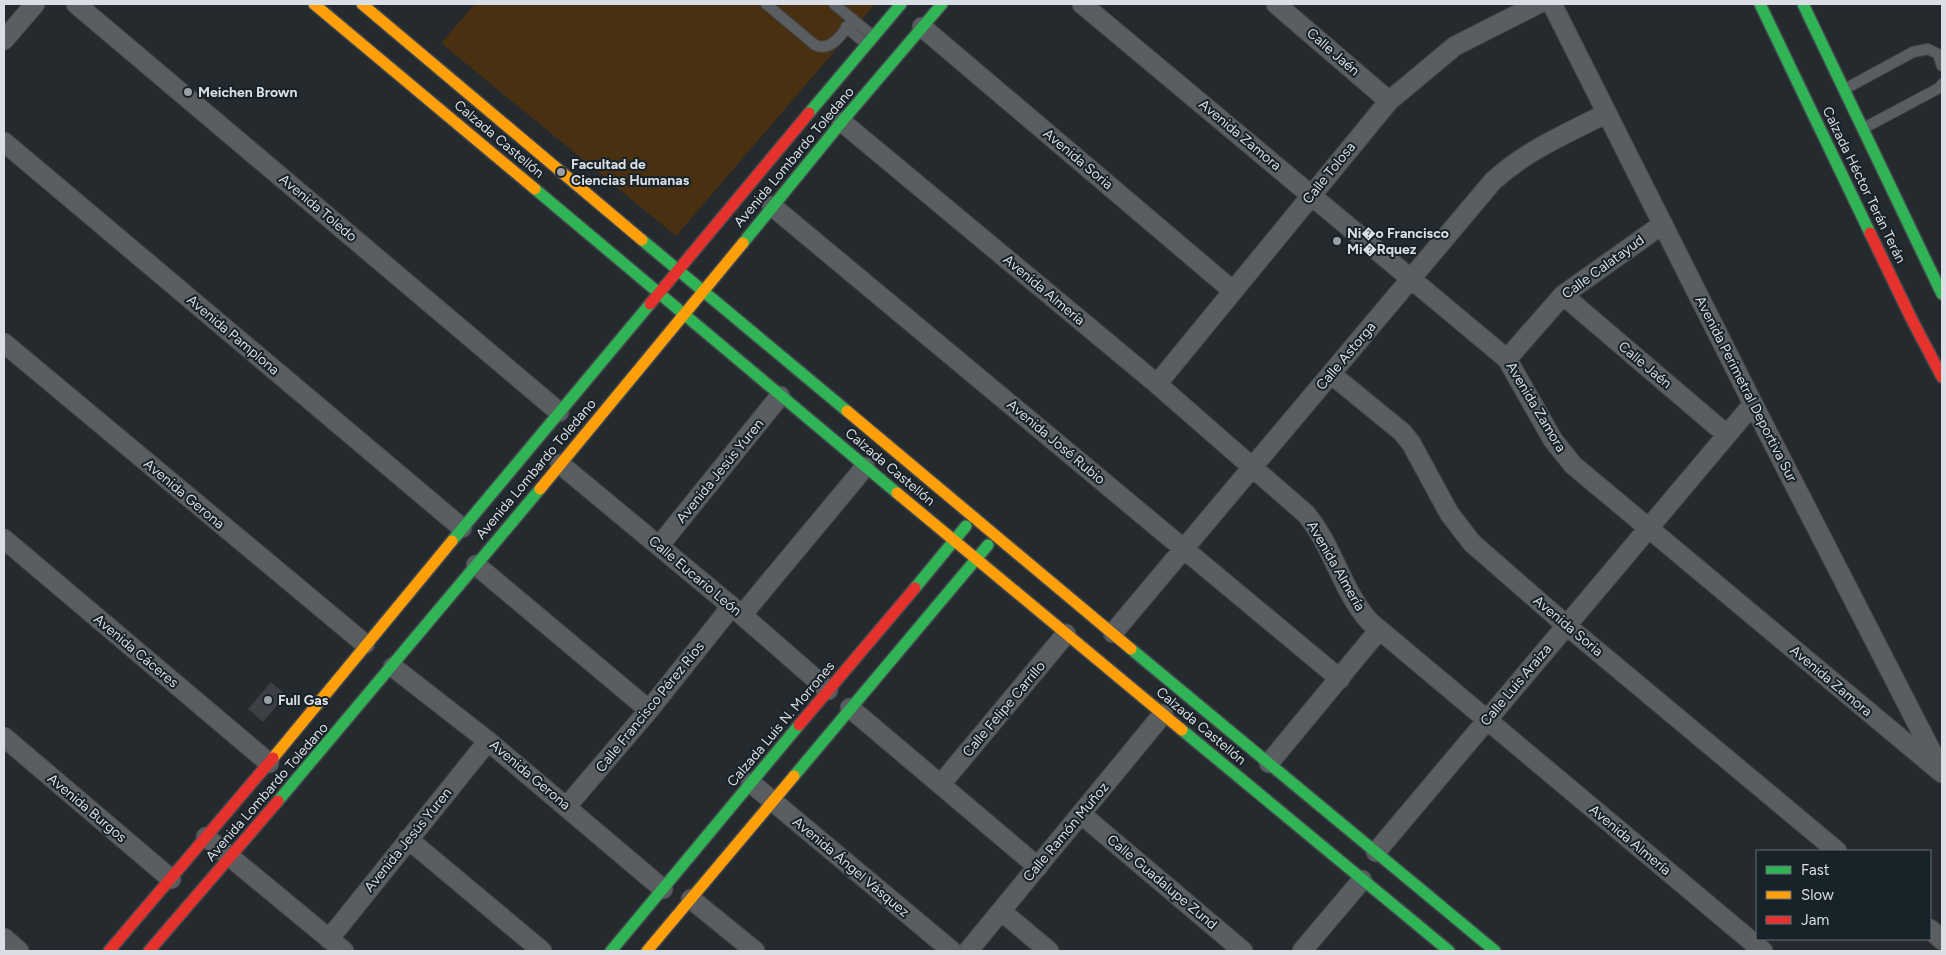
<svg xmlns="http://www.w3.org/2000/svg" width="1946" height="955" viewBox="0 0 1946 955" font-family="Figtree,sans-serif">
<rect width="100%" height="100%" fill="#252a2f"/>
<!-- green -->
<path fill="#483011" d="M475,4H875L676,236L441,43Z"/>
<!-- building -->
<path fill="#3c4044" d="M271,682L286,695L263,722L248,709Z"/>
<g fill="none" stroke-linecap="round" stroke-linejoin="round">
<!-- lane casing -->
<g stroke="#43484c" stroke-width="12">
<path id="lane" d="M766,4L815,45C832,53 844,31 853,19
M834,4L873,36
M846,27L866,44
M1845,89L1913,52L1928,49L1938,54L1942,66
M1864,128L1939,88L1942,84"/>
</g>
<!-- street casing -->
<g stroke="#43484c" stroke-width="21">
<path id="street" d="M76,4L559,412
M1082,4L1507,359L1553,440L1573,465L1942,773
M1276,4L1389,101
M1552,4L1753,404L1939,766
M922,27L1233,291
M4,40L35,4
M842,122L1157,384L1306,514C1333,546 1341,589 1369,621L1763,951
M4,142L462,528
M772,206L1340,679
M1563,295L1727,435
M4,343L365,644
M1507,359L1563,295L1663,224
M1331,374L1402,432L1411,443L1449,513L1472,543L1566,625L1837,851
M1157,384L1389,101L1455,46L1538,4
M560,464L742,615L828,690
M4,539L269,763
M659,546L780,396
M476,565L649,710
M742,615L865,467
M1113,633L1493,181C1527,150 1566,134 1607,113
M393,667L488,741L663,889
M850,708L1038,867
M4,737L171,879
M1269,763L1379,630
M751,783L952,951
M941,784L1066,634
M567,806L649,710L731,607
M1081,814L1243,951
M206,837L344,951
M408,839L542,951
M1376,852L1753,404
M691,899L755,951
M1001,911L1049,951
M1930,929L1942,940
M4,938L19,951
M329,939L488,741
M968,951L1163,714
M1302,951L1362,880"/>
</g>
<!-- fast casing -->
<g stroke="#43484c" stroke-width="14">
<path id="fast" d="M1760,4L1870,233
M1803,4L1942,294
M809,113L901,4
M535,189L897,493
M642,240L847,411
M743,243L844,119L942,4
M452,541L650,304
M915,588L966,526
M1131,649L1495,951
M1182,730L1449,951
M794,776L988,545
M278,801L540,489
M611,951L799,725"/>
</g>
<!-- slow casing -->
<g stroke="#43484c" stroke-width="14">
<path id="slow" d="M314,4L535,189
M362,4L642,240
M847,411L1131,649
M540,489L743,243
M897,493L1182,730
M273,758L452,541
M647,951L794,776"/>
</g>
<!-- jam casing -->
<g stroke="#43484c" stroke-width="14">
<path id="jam" d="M1870,233L1912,320L1942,377
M650,304L809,113
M799,725L915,588
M109,951L273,758
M149,951L278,801"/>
</g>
<!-- lane -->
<use href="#lane" stroke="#5a5e61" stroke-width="10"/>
<!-- street -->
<use href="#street" stroke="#5a5e61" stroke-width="19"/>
<!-- fast -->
<use href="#fast" stroke="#30b455" stroke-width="11"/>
<!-- slow -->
<use href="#slow" stroke="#ff9f0a" stroke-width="11"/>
<!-- jam -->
<use href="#jam" stroke="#e5322d" stroke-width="11"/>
</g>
<!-- markers -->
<g fill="#9aa0a5" stroke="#182229" stroke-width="2">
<circle cx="188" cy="92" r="5"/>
<circle cx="561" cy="172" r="5"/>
<circle cx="1337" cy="241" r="5"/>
<circle cx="268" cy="700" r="5"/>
</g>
<g text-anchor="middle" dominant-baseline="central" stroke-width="4" stroke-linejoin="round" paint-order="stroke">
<!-- street labels -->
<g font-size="14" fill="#d9dfe4" stroke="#182229">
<text transform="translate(1333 52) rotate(41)">Calle Jaén</text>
<text transform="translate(1240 135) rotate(40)">Avenida Zamora</text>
<text transform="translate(499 139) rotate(40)">Calzada Castellón</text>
<text transform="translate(794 157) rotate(-50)">Avenida Lombardo Toledano</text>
<text transform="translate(1078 159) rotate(40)">Avenida Soria</text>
<text transform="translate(1329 173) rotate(-51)">Calle Tolosa</text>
<text transform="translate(1864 185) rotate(64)">Calzada Héctor Terán Terán</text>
<text transform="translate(318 208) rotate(40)">Avenida Toledo</text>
<text transform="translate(1603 267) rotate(-36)">Calle Calatayud</text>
<text transform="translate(1044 290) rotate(40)">Avenida Almería</text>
<text transform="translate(233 335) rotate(40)">Avenida Pamplona</text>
<text transform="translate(1346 356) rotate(-50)">Calle Astorga</text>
<text transform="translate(1645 365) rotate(40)">Calle Jaén</text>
<text transform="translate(1746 389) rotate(63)">Avenida Perimetral Deportiva Sur</text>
<text transform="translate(1536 407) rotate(59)">Avenida Zamora</text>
<text transform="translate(1056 442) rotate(40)">Avenida José Rubio</text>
<text transform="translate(890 467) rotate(40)">Calzada Castellón</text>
<text transform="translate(536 469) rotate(-50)">Avenida Lombardo Toledano</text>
<text transform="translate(720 471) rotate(-51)">Avenida Jesús Yuren</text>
<text transform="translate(184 494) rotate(40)">Avenida Gerona</text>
<text transform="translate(1336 566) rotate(60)">Avenida Almería</text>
<text transform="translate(695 576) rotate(40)">Calle Eucario León</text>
<text transform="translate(1568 626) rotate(40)">Avenida Soria</text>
<text transform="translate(136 651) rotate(40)">Avenida Cáceres</text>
<text transform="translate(1831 681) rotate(40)">Avenida Zamora</text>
<text transform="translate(1516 685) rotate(-50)">Calle Luis Araiza</text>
<text transform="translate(650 707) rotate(-51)">Calle Francisco Pérez Ríos</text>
<text transform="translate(1004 709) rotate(-50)">Calle Felipe Carrillo</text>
<text transform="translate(781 724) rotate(-50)">Calzada Luis N. Morrones</text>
<text transform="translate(1201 726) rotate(40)">Calzada Castellón</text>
<text transform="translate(530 775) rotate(40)">Avenida Gerona</text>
<text transform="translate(267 792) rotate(-49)">Avenida Lombardo Toledano</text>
<text transform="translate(87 808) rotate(40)">Avenida Burgos</text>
<text transform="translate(1066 832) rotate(-50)">Calle Ramón Muñoz</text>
<text transform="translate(408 840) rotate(-51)">Avenida Jesús Yuren</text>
<text transform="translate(1630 840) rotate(40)">Avenida Almería</text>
<text transform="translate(851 867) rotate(40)">Avenida Ángel Vásquez</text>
<text transform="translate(1162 882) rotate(40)">Calle Guadalupe Zund</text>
</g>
<!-- poi labels -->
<g font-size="14" font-weight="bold" fill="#d9dfe4" stroke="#182229" text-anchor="start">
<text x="198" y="92">Meichen Brown</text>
<text x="571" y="164">Facultad de<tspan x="571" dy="16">Ciencias Humanas</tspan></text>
<text x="1347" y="233">Ni�o Francisco<tspan x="1347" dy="16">Mi�Rquez</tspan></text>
<text x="278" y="700">Full Gas</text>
</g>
</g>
<!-- border -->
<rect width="1946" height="955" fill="none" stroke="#d9dfe4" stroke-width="10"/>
<!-- legend -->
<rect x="1756" y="850" width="175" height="90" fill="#182229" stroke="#656e74"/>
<rect x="1766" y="866" width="25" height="8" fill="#30b455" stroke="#656e74"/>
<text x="1801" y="875" font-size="15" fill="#d9dfe4">Fast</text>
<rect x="1766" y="891" width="25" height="8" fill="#ff9f0a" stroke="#656e74"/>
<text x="1801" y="900" font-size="15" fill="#d9dfe4">Slow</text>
<rect x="1766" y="916" width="25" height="8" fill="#e5322d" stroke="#656e74"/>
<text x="1801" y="925" font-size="15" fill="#d9dfe4">Jam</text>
</svg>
